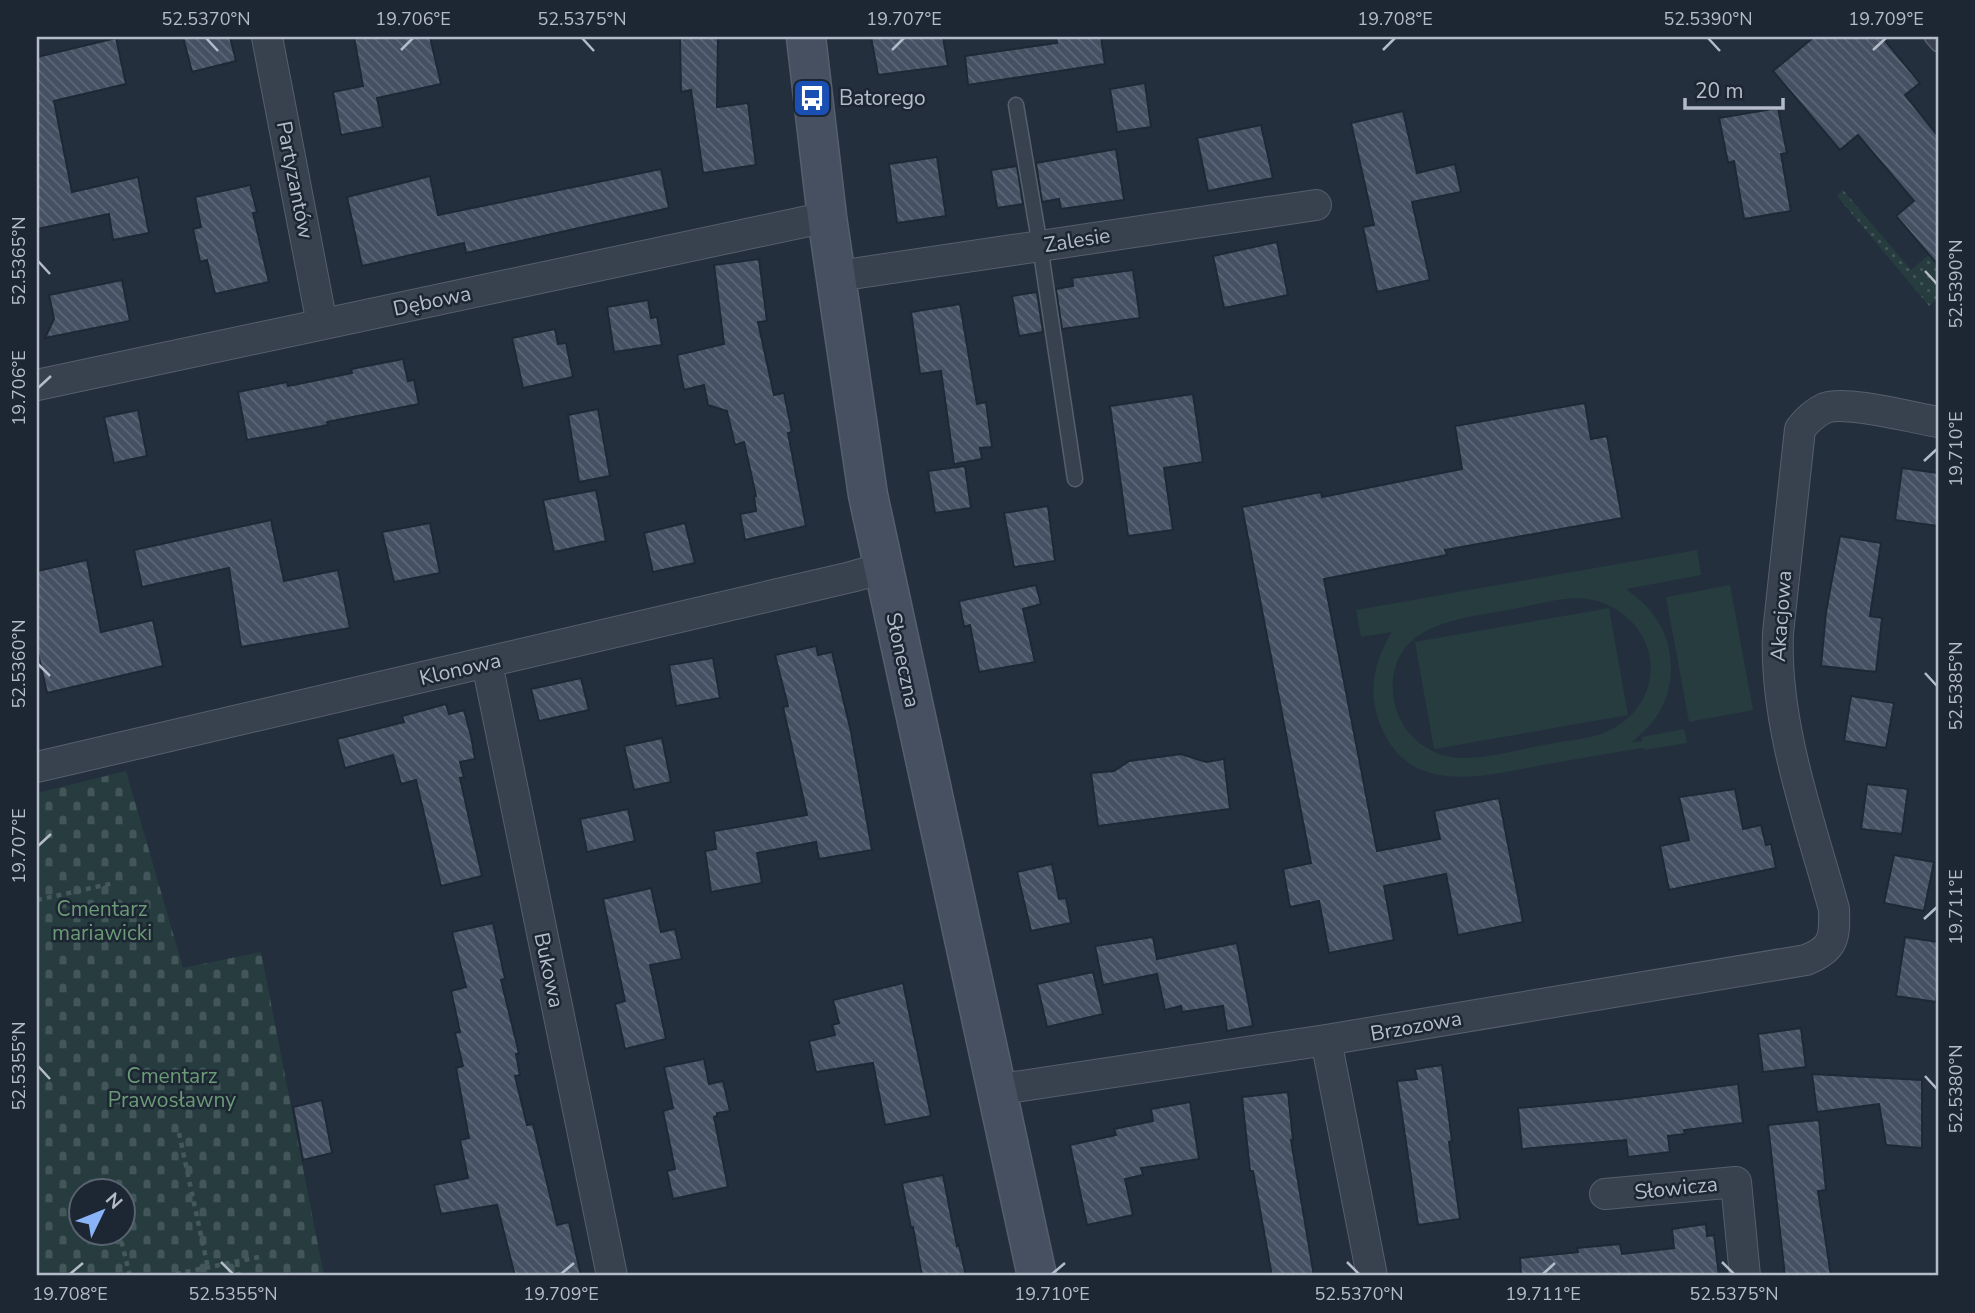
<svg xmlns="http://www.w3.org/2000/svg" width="1975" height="1313" viewBox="0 0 1975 1313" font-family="'Nunito Sans',sans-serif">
<defs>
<pattern id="grass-dots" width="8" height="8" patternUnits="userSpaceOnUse" patternTransform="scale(1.75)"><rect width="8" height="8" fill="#263c3f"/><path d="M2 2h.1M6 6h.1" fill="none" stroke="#435659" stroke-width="1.8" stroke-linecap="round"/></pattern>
<pattern id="cemetery-stones" width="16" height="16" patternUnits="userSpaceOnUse" patternTransform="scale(1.75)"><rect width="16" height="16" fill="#263c3f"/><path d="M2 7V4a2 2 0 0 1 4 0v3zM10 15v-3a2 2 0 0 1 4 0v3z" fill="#435659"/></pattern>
<pattern id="building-back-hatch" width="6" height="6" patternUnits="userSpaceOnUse" patternTransform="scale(1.75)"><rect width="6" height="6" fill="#455162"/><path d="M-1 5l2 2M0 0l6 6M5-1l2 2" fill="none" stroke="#5d6877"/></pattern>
</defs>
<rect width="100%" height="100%" fill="#242f3e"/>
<!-- grass -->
<path fill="url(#grass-dots)" d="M1843,190L1911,270L1938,247V298L1929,306L1837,196Z"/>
<!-- cemetery -->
<path fill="url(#cemetery-stones)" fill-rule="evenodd" d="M126,771L183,968L261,952L324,1276H37V793ZM80,1190H122V1232H80Z"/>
<!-- green -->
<path fill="#263c3f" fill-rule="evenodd" d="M1697,550L1701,575L1626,589C1633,595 1641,600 1647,607C1674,635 1679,681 1658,714C1651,725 1641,734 1632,742L1642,741V737L1684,729L1687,743L1645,750L1643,748C1610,753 1577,759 1543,765C1484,776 1408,798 1380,724C1367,691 1374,661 1392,632L1361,637L1356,610ZM1576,598C1641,599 1677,672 1628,718C1620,725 1611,730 1601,734C1583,740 1562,741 1543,745C1516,750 1487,759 1459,758C1449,757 1438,755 1429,749C1408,738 1395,716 1393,693C1389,624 1458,619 1508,610C1530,606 1554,599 1576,598Z
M1730,585L1753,710L1689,722L1666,597Z
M1609,608L1628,715L1434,749L1415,642Z"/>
<!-- building -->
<path fill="url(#building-back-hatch)" stroke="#1f2835" stroke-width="2" d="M183,37H230L236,61L192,72Z
M354,37H430L441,84L377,98L383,127L341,135L333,92L363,86Z
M680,37H718L717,107L748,103L756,165L703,173L691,90L681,92Z
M871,37H943L948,66L878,75Z
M1056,37H1101L1105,64L968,85L965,56L1057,43Z
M1814,37H1882L1920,83L1905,95L1938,136V265L1896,216L1914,201L1858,135L1840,150L1773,71Z
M116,38L126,84L54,101L72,192L138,177L149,233L113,240L109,214L37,229V57Z
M1145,83L1151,127L1117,132L1110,89Z
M1778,108L1787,153L1781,154L1791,211L1744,219L1734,161L1728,163L1719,118Z
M1403,111L1417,173L1455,164L1461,192L1412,202L1430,280L1377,292L1363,227L1374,225L1351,123Z
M1261,125L1273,178L1208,191L1197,138Z
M1116,149L1124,200L1061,209L1059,199L1042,202L1036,163Z
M937,157L946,216L897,223L889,164Z
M1017,166L1023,204L997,208L991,170Z
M661,169L669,208L466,253L464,243L362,266L347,197L430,176L438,215Z
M250,185L257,212L253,213L269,282L215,294L207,260L200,262L197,247L193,229L201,227L195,197Z
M1277,242L1288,295L1224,308L1213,256Z
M759,259L767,321L758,322L774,395L784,393L792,432L788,433L806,526L745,540L740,514L756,511L754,497L756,496L744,442L735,445L727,411L708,405L704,385L684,390L677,355L724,344L714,265Z
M1133,270L1140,318L1062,329L1056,289L1073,286L1072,278Z
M122,280L130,321L45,338L54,319L49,295Z
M1037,292L1043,332L1019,336L1012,296Z
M648,300L651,318L657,317L662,345L614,352L607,307Z
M960,304L977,404L986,402L992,447L980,448L982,459L954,464L941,371L920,374L911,312Z
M555,329L558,344L566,343L573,377L523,388L512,338Z
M403,359L408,381L414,380L419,404L327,422L328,425L247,440L238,392L287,382L288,386L352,373L351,369Z
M1193,394L1203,462L1164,468L1173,530L1128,536L1110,406Z
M1585,403L1591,439L1607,436L1622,518L1445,550L1447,555L1324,579L1377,851L1440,839L1434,811L1499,798L1523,922L1458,935L1446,874L1384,886L1394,940L1329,953L1319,901L1290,907L1283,869L1311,863L1242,507L1321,492L1322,497L1462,469L1455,426Z
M598,409L610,476L579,482L568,415Z
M138,410L147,456L114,463L104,417Z
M965,466L971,508L935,513L928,471Z
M1902,468L1938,473V526L1895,520Z
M596,490L606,541L554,552L543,500Z
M1048,506L1055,561L1014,567L1004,513Z
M271,520L284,581L338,570L350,628L241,647L229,568L142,587L134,550Z
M430,523L440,573L394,582L382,532Z
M685,523L695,563L653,572L644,533Z
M1840,536L1881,543L1870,616L1882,618L1876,672L1821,666L1826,612Z
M87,560L101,632L153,620L163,666L47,693L37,649V571Z
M1036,585L1041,604L1023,609L1035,662L979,672L970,625L964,627L959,601Z
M816,646L818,655L832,652L851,732L872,850L819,859L816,842L757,853L762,883L711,892L705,851L716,849L714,831L807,815L783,707L788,706L775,655Z
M713,658L720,698L676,706L669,665Z
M581,678L589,710L539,721L531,689Z
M1851,696L1894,703L1886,748L1844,741Z
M446,704L449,714L464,710L471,736L475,759L460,762L464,777L460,778L482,876L441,886L416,780L401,784L393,755L345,768L337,739L404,722L402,716Z
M662,738L671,782L634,790L624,746Z
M1181,754L1206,762L1224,759L1230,809L1098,826L1091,773L1114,771L1129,761Z
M1867,784L1908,789L1902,834L1861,829Z
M1735,789L1743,829L1761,825L1766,845L1771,844L1776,868L1669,890L1660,846L1689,840L1679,797Z
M628,809L635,841L587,852L580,819Z
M1894,855L1934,862L1924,911L1884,903Z
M1052,864L1059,899L1066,898L1071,923L1031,931L1017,872Z
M651,888L661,932L675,929L682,959L650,965L666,1039L625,1049L615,1004L625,1001L603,899Z
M493,923L505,979L501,980L519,1053L516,1054L520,1075L515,1076L527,1125L533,1124L557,1225L569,1222L581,1276H515L497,1205L441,1214L434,1185L468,1178L460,1140L469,1138L456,1068L463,1066L455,1033L460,1032L451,991L466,987L452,932Z
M1153,937L1157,959L1237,943L1253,1026L1227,1031L1223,1006L1182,1012L1181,1006L1165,1010L1157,974L1103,985L1095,946Z
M1905,937L1938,942V985L1936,1002L1896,996Z
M1093,972L1103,1014L1047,1027L1037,984Z
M903,983L931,1116L885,1125L873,1063L816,1072L809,1041L835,1035L832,1025L839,1023L833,1000Z
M1801,1028L1806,1067L1763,1072L1758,1034Z
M704,1059L709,1084L723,1081L730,1111L717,1113V1116L714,1117L728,1187L673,1199L667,1171L675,1169L663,1111L673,1108L664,1067Z
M1442,1065L1452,1141L1449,1142L1460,1219L1418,1225L1397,1081L1417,1079L1415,1069Z
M1812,1074L1922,1080V1148L1886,1145L1879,1104L1817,1112Z
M1738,1084L1743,1123L1684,1130L1685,1134L1668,1136L1670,1152L1628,1157L1626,1140L1522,1149L1518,1108L1621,1099Z
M1288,1092L1293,1140H1291L1314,1276H1272L1253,1171H1250L1242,1097Z
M322,1100L332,1153L303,1160L293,1107Z
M1190,1102L1199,1159L1141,1168L1143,1175L1125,1179L1133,1215L1087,1225L1070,1145L1116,1135L1114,1129L1153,1121L1151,1109Z
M1819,1120L1826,1190L1818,1191L1831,1276H1785L1768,1125Z
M943,1175L957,1246L959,1245L966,1276H922L913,1227L911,1228L902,1183Z
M1706,1224L1707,1236L1714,1235L1719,1276H1521L1520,1258L1578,1252L1577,1248L1620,1244L1622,1254L1674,1248L1672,1229Z"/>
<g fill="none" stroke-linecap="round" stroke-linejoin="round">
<!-- lane casing -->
<g stroke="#565f6c" stroke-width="17">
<path id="lane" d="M1932,37L1938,44
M1016,105L1040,246L1075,479"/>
</g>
<!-- street casing -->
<g stroke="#565f6c" stroke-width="32">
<path id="street" d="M267,37L322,324
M838,276L1316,205
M37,385L827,217
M487,663L612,1276
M37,767L851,577L883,568
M1326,1040L1372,1276
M995,1090L1326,1040L1806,960C1834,949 1835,938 1834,909C1810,822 1774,724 1778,633L1800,429C1807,420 1814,413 1825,408C1847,400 1913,418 1938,422
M1605,1194L1736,1182L1745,1276"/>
</g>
<!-- secondary casing -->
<g stroke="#565f6c" stroke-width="41">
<path id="secondary" d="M806,37L827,217L868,495L1037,1276"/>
</g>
<!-- path -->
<path stroke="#44595c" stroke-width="4.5" stroke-dasharray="5 5" stroke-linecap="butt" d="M37,900L114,883
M179,1133L208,1268
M119,1232L130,1276
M237,1262L239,1276
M166,1276L264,1256"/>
<!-- lane -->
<use href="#lane" stroke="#38414e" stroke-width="14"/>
<!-- street -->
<use href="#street" stroke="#38414e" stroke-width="30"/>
<!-- secondary -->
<use href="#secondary" stroke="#465061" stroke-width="38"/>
</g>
<!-- ticks -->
<path fill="none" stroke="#b4bcc9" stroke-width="2.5" d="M206,38L218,51M582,38L594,51M1708,38L1720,51M401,50L413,38M892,50L904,38M1383,50L1395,38M1873,50L1886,38M38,261L50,274M1925,271L1937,284M38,388L51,376M1924,461L1937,449M38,664L50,676M1925,673L1937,686M38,846L51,834M1924,919L1937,907M38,1066L50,1079M1925,1076L1937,1089M221,1262L233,1274M1347,1262L1359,1274M1722,1262L1734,1274M70,1274L83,1263M561,1274L574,1263M1052,1274L1065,1263M1543,1274L1555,1263"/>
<!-- icons -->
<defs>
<g id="bus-square" transform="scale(2.0125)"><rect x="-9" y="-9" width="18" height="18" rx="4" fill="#1a4fb4" stroke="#1d2633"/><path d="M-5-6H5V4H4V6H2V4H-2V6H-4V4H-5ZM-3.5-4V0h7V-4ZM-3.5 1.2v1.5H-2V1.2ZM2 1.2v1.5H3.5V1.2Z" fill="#fff"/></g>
</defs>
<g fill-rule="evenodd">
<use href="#bus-square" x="812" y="98"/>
</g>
<g text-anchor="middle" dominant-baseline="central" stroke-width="5" stroke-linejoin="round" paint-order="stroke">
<!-- poi labels -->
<g font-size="21" fill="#b4bcc9" stroke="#1d2633" text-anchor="start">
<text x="839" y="98">Batorego</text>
</g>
<!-- street labels -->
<g font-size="21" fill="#b4bcc9" stroke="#1d2633">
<text transform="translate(295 180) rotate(79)">Partyzantów</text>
<text transform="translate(1077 240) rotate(-9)">Zalesie</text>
<text transform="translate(432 301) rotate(-12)">Dębowa</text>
<text transform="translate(1781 616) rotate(-86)">Akacjowa</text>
<text transform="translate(903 660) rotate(78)">Słoneczna</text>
<text transform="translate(460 669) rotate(-13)">Klonowa</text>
<text transform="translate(549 970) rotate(78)">Bukowa</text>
<text transform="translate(1416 1026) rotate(-10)">Brzozowa</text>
<text transform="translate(1676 1188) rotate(-6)">Słowicza</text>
</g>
<!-- park labels -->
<g font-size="21" fill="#6b9a76" stroke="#1d2633">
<text x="102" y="909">Cmentarz<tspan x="102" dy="24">mariawicki</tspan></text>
<text x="172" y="1076">Cmentarz<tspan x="172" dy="24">Prawosławny</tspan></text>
</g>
</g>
<!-- border -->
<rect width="1975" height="1313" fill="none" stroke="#1d2633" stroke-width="77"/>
<!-- north arrow -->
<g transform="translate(102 1212) rotate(47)"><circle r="33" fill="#1d2633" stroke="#59626f" stroke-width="2"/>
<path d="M0-5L12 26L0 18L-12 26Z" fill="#8ab4f8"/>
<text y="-10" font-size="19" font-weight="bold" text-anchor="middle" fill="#b4bcc9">N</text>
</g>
<!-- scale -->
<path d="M1685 98v10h98v-10" fill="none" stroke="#b4bcc9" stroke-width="3.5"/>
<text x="1695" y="98" font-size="21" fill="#b4bcc9" stroke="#1d2633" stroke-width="5" paint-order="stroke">20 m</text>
<rect x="38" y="38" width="1899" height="1236" fill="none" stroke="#b4bcc9" stroke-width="2.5"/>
<g font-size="18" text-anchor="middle" fill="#b4bcc9">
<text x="206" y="25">52.5370°N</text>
<text x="413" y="25">19.706°E</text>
<text x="582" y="25">52.5375°N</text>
<text x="904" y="25">19.707°E</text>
<text x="1395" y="25">19.708°E</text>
<text x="1708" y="25">52.5390°N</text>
<text x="1886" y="25">19.709°E</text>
<text transform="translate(19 261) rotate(-90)" y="6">52.5365°N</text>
<text transform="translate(1956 284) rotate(-90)" y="6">52.5390°N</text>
<text transform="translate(19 388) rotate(-90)" y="6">19.706°E</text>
<text transform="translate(1956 449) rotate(-90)" y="6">19.710°E</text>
<text transform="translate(19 664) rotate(-90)" y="6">52.5360°N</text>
<text transform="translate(1956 686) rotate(-90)" y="6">52.5385°N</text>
<text transform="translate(19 846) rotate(-90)" y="6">19.707°E</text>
<text transform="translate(1956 907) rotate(-90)" y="6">19.711°E</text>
<text transform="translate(19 1066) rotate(-90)" y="6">52.5355°N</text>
<text transform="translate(1956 1089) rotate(-90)" y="6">52.5380°N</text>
<text x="70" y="1300">19.708°E</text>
<text x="233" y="1300">52.5355°N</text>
<text x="561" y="1300">19.709°E</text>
<text x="1052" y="1300">19.710°E</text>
<text x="1359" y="1300">52.5370°N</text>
<text x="1543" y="1300">19.711°E</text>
<text x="1734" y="1300">52.5375°N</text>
</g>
</svg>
